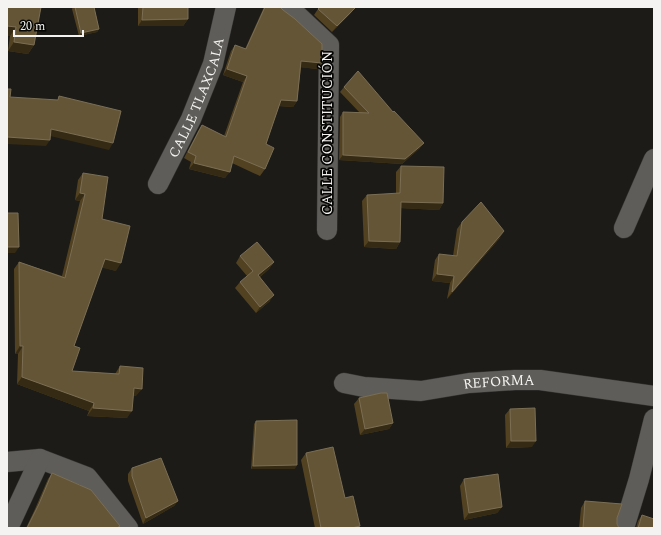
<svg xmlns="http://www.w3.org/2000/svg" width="661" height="535" viewBox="0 0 661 535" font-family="Spectral,serif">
<rect width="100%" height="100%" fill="#1c1b18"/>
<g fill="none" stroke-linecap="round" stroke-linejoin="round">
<!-- minor casing -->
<g stroke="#363533" stroke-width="21">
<g id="minor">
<path d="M285,7L298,16L329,45L327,230"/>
<path id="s1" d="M158,184L191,119L213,64L226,7"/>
<path d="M624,228L654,159"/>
<path id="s2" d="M344,383L364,387L421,391L469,383L515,380H540L654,396"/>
<path d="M7,462L40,459L87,477L128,528"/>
<path d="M8,528L40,459"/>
<path d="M624,528L639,479L654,419"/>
</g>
</g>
<!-- minor -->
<use href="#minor" stroke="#5f5d59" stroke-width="20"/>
</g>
<!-- wall -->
<path fill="#524221" d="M7,7L34,45L28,54L8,51L10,36Z
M73,7H94L99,29L97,32L79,36L72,9Z
M138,7H214L188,8V19L183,26H138Z
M264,7H280L317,69L301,67L297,101L293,107L279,106L266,144L265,169L260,176L232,163L225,178L189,169L191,162L184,158L198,131L202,125L224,136L243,82L223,75L231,51L235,45L245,49Z
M355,8L350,14L332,32L314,15L318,9Z
M344,87L420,148L402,164L339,160L340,117L343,112L360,113L340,92Z
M401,166L443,203L439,210L401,208L400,242L396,249L364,247L362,201L367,195L396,194V172Z
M83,173L102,219L116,271L102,267L74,346L72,371L115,374L120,366L136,396H133L127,418L87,416L89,411L17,384L18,354H15L14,269L19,262L62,276L80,201L75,200L78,180Z
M462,222L500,238L447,299L450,283L432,281L435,260L439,254L453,256L457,229Z
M240,256L274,262L269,269L260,277L270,301L256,313L235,288L240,282L247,276L236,263Z
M359,398L393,423L389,429L360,435L354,404Z
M510,409L532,447L506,448L505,415Z
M256,421L295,469H251L254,424Z
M306,453L360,526L359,528H315L301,460Z
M132,468L178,501L174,506L143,524L128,481V474Z
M52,473L118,528H26L35,509L48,479Z
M464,479L502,507L497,513L464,520L460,486Z
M585,501L617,518V524L619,528H579L581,508Z
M642,515L654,528H636L638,521Z"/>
<!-- shaded-wall -->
<path fill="#352b14" d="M184,7H214L183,8Z
M355,8L350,14L332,32L337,26Z
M188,19L183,26H138L142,20Z
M7,26L16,27L10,36H7Z
M99,29L97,32L79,36L81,33Z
M14,42L34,45L28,54L8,51Z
M301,61L322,63L317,69L297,67Z
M227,69L247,76L243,82L223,75Z
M281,100L297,101L293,107L277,106Z
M51,129L113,143L109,150L46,135Z
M7,137L50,140L46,146L7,144Z
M424,143L420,148L402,164L339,160L343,155Z
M194,163L230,172L225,178L189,169Z
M80,193L85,194L80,201L75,200Z
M401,202L443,203L439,210L397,208Z
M504,231L500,238L447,299L452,292Z
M369,241L400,242L396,249L364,247Z
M7,247H19L15,253H7Z
M105,259L121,263L116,271L99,267Z
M274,262L269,269L254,282L258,275Z
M437,274L454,276L450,283L432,281Z
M274,295L270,301L256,313L260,307Z
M20,346H23L18,354H15Z
M22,377L94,403L89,411L17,384Z
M134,388L142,389L136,396H128Z
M93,408L132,411L127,418L87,416Z
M393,423L389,429L360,435L365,429Z
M511,441H536L532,447L506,448Z
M297,465L295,469H251L253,466Z
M178,501L174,506L143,524L146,518Z
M502,507L497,513L464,520L469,513Z"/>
<!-- building -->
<path fill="#645537" stroke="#7a6e54" d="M7,7H41L34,45L14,42L16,27L7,26Z
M75,7H94L99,29L81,33Z
M143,7H188V19L142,20Z
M265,7H280L283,10L295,19L322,44V63L301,61L297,101L281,100L266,144L274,148L265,169L234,156L230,172L194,163L196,156L188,152L202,125L226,137L247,76L227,69L235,45L246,49Z
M320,7H354L355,8L337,26L318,9Z
M358,71L393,112L394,111L424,143L405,159L343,155V112L369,113L344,87Z
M7,89H11L10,97L58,100L59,96L121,111L113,143L51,129L50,140L7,137V138Z
M401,166L444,167L443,203L401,202L400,242L369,241L367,195L400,193Z
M83,173L108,177L102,219L130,226L121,263L105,259L74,346L80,348L72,371L119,374L120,366L143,368L142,389L134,388L132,411L93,408L94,403L22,377L23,346H20L19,262L65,278L85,194L80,193Z
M481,202L504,231L452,292L454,276L437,274L439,254L457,256L462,222Z
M7,213H18L19,247H7Z
M257,242L274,262L258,275L274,295L260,307L240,282L253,271L240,256Z
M381,393H387L393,423L365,429L359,398Z
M535,408L536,441H511L510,409Z
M297,420V465L253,466L256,421Z
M333,447L345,498L353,496L360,526L352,528H321L306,453Z
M161,458L178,501L146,518L132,476V468Z
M52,473L91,490L120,526L117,528H27L39,504Z
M498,474L502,507L469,513L464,479Z
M585,501L622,504L617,518V524L619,528H583Z
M642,515L654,519V528H638L639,525Z"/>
<g text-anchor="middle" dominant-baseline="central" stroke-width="3.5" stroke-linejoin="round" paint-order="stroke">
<!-- street labels -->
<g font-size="14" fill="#f4f3f1" stroke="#060605">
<text stroke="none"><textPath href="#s1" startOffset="95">CALLE TLAXCALA</textPath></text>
<text transform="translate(327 133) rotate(-90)">CALLE CONSTITUCIÓN</text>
<text stroke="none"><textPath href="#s2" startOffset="156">REFORMA</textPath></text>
</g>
</g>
<!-- border -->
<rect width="661" height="535" fill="none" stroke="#f4f3f1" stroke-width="16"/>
<!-- scale -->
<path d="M14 30v6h69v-6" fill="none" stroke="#f4f3f1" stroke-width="2"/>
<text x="20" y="30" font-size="12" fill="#f4f3f1" stroke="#060605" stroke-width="3" paint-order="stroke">20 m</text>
</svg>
